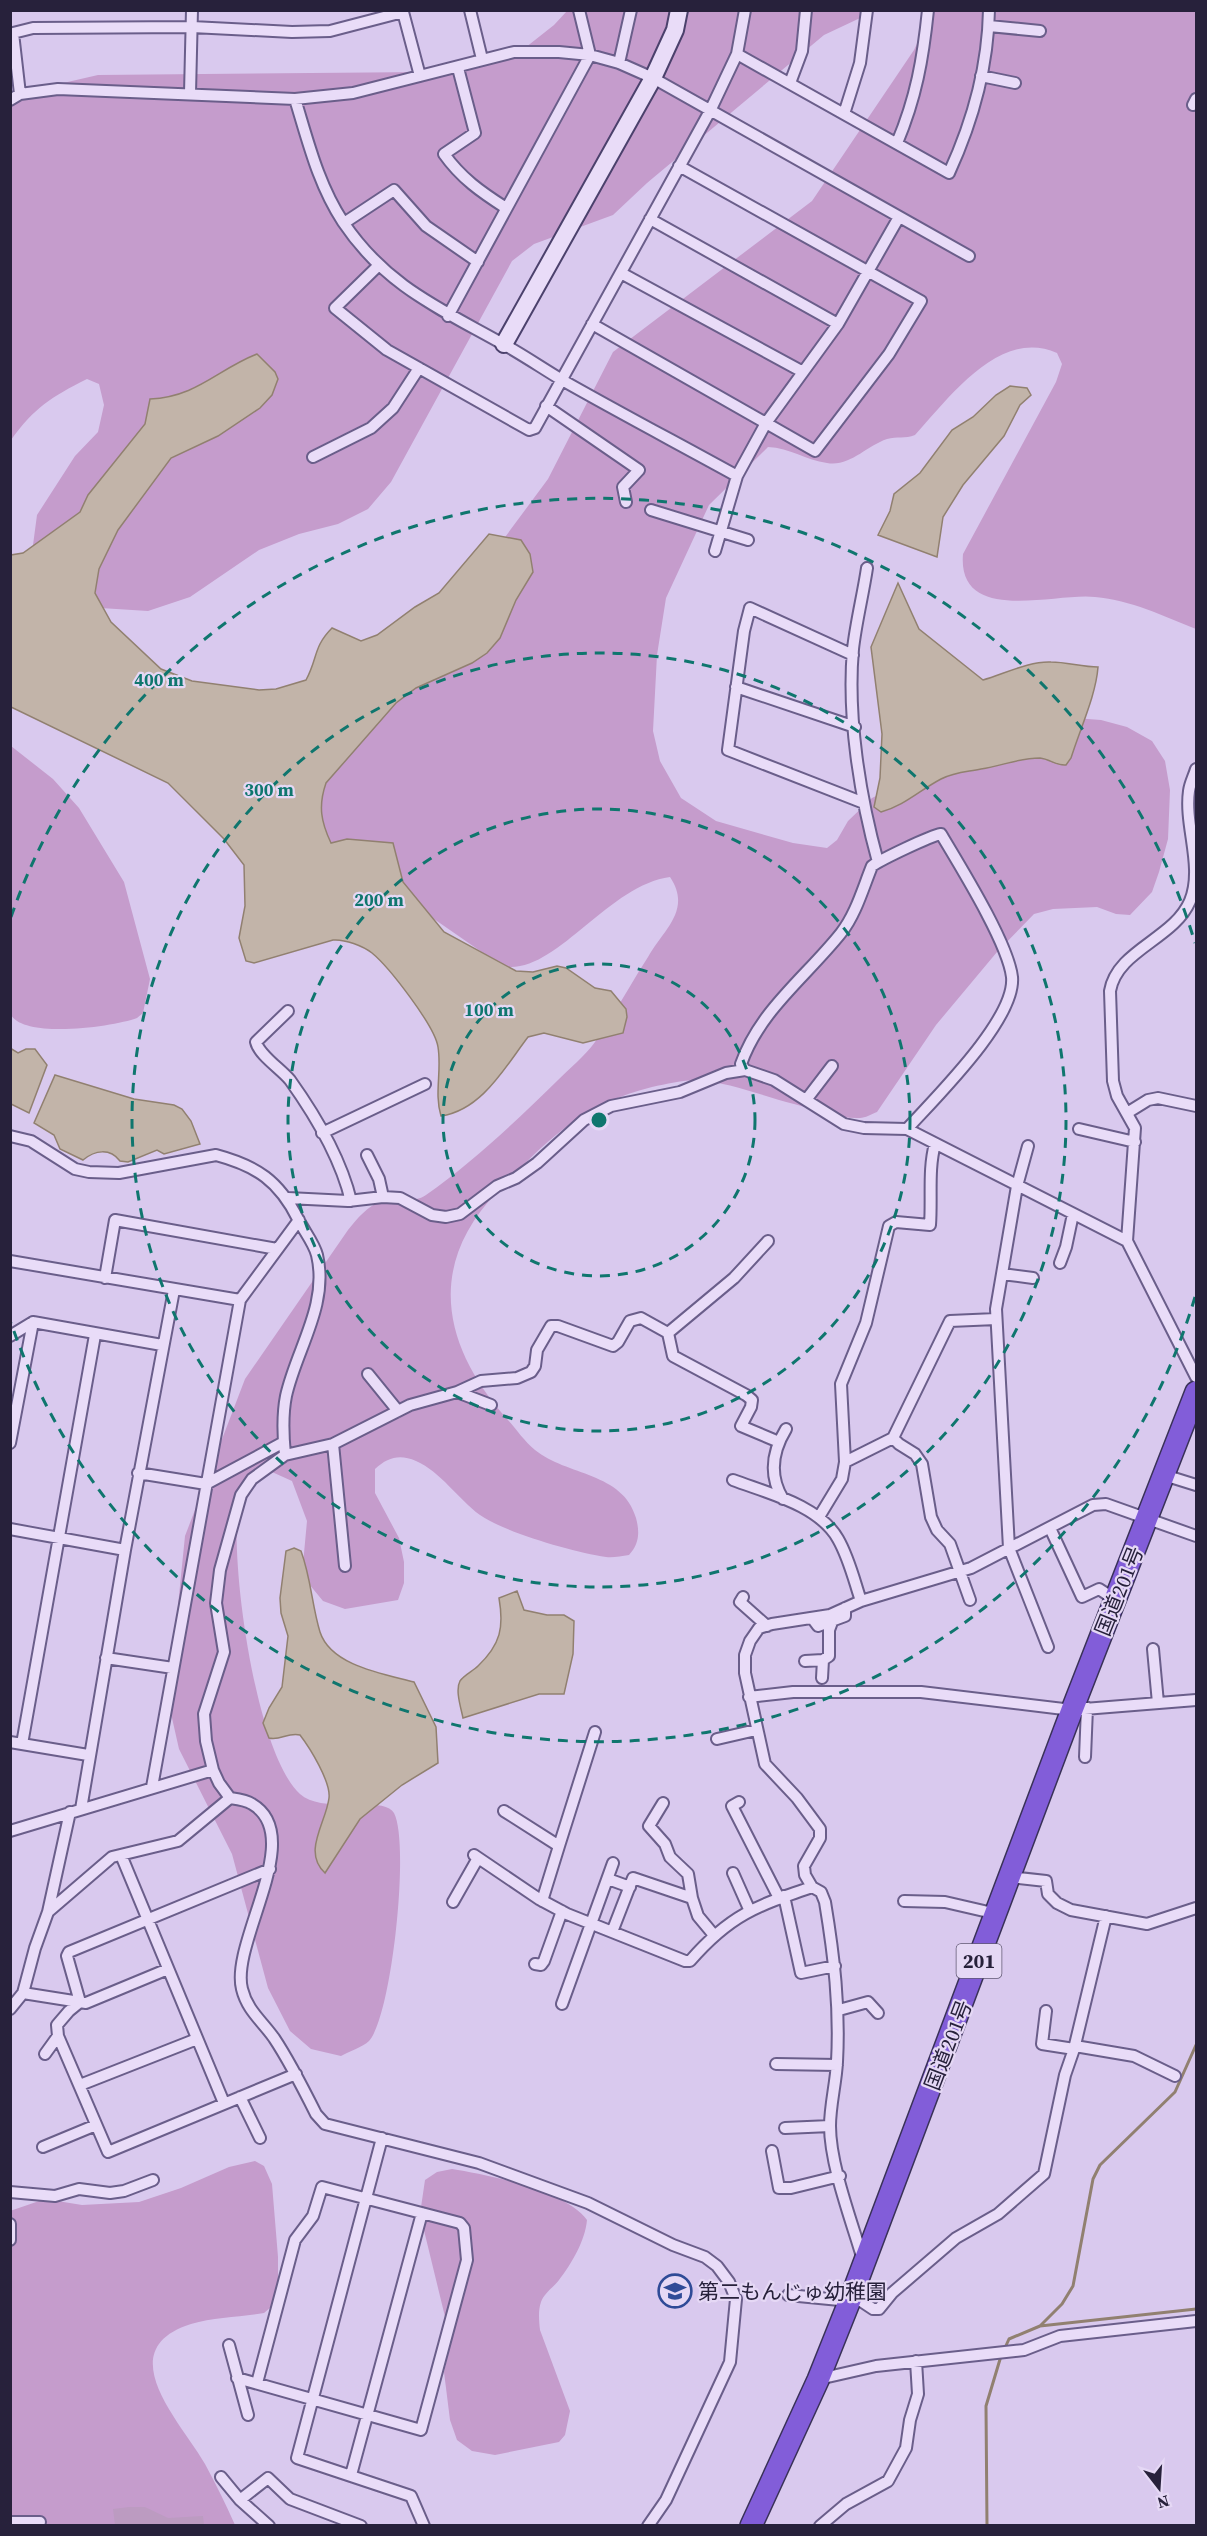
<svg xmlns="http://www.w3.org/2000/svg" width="1207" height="2536" viewBox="0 0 1207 2536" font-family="'Source Serif 4','Noto Sans JP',serif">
<rect width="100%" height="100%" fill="#d9c9ee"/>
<!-- green -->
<path fill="#c59ccc" d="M567,11H875L824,35L647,183L613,215L534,244L512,261L391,482L368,509L338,524L299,534L259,550L190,597L148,611L69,606L33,545L37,515L75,456L98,432L104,405L99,384L87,379C51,397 34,408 11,440V95L98,75L425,72L516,55L554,25Z
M922,11H1196V629C1163,616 1131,600 1095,597C1057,592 957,626 963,554L1056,382L1062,364L1057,353C1000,327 949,398 915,435C905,439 897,436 887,439C866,446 850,467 827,463C806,460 790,448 768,447L709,505L666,598L657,655L653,731L660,761L681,798L716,821L793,843L827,848L837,840L848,821L872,798L927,771L1074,718L1101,720L1127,727L1152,741L1165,761L1170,790L1168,839L1159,872L1152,892L1130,915L1116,914L1097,907L1053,909L1034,914L997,952L936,1025L877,1112C872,1114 865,1118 860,1118C839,1119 814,1109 794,1104C763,1096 728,1082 697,1080C682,1080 666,1084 652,1087C582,1104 546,1141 498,1191C425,1266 443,1348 508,1420C516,1429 525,1442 535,1450C567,1476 623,1472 636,1518C640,1533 639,1544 629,1555C621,1556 613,1558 606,1557C573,1552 506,1533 480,1515C458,1499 441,1472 416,1461C400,1454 388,1457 375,1469V1493L399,1538L404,1562V1583L398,1600L345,1609L323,1601L309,1584L303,1564L307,1521L292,1481L272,1472L249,1481C245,1488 239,1497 238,1505C230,1565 256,1754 300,1794C323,1815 384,1795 394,1813C410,1843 392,2016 369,2041C363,2047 348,2052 341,2056L311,2049L290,2031L268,1988L232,1854L179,1749L165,1687L174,1645L185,1536L245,1379L348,1230C358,1218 367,1206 382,1201C395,1197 411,1205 426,1195C473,1162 516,1121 557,1081C569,1069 585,1056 595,1042C614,1015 630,985 648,957C664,929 692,910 670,877C610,885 560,967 511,967C503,967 493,959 486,955L343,856L321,835L304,809L548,479L613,352L812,201L914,50L925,27Z
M11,746L53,779L79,808L124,882L150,979L143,1013L137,1018C113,1027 25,1039 11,1015Z
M255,2161L264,2166L272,2184L278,2257V2290L271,2307L264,2313C240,2317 214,2317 191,2324C109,2350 181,2422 205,2464C216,2484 226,2505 235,2525H11L10,2211L45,2199L82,2205L139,2202L181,2188L229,2167Z
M452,2169C489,2175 565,2190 587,2220C585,2241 572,2263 559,2280C554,2287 544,2293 541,2302C538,2310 539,2321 540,2330L570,2411L565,2435L559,2442L495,2455L472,2451L457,2440L450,2420L444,2372L450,2346L448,2329L420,2214L425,2180L437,2172Z"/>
<!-- cemetery -->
<path fill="#bc9bc1" d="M129,2507H145L168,2518L203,2516L204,2525H115L113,2509Z"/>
<!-- water -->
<path fill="#c2b4a9" stroke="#918070" stroke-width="1.5" d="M257,354L275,372L278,379L272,395L260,408L218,436L171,458L118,530L99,569L95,593L111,622L161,669L192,681L259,690L276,689L306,680C318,658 313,647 332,628L361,641L377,635L415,607L439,593L489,534L521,540L530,554L533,572L516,600L500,638L487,653L472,663L416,688L396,703L326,783C318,806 321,822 331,843L347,839L393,843L403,882L444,932L516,971L533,972L557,966L566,968L595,988L611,991L626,1009L627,1017L623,1033L583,1043L544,1033L528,1037C505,1067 482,1110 441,1116C434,1093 442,1071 438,1047C435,1026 389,967 372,953C363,946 345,939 333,940L254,963L246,961L239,938L245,906L244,865L224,839L168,783L11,707V555L23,553L80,512L88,495L145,424L150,399C197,397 218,369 257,354Z
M1010,386L1027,388L1031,395L1020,405L1004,436L963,485L943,517L937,557L878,535L890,511L894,494L920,473L952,430L973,417L996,395Z
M898,583L919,629L983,680C1004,674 1029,661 1051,662C1067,662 1082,667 1098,667C1096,695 1080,729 1071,758L1066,765C1056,766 1050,759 1040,758C1018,758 1002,766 981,769C967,772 955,772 941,779C920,790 904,806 881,812L874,807L880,778L882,734L871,647Z
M10,1048L18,1053L26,1049H35L47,1065L29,1113L11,1104Z
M55,1075L134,1099L174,1105L182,1109L191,1121L200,1144L164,1154L157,1150L128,1162L120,1161C110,1148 95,1150 83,1160L60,1149L54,1135L34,1123Z
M294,1548L301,1551C311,1578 312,1606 320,1632C331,1666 384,1674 414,1682L436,1727L438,1763L402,1785L360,1819L325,1873C302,1852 326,1823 329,1798C331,1782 310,1748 300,1735C288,1732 280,1741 269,1738L263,1723L269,1708L282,1687L288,1636L281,1613L280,1598L286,1551Z
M517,1591L524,1610L547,1615H564L574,1621L573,1654L564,1694H539L463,1718C461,1708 455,1690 460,1681C464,1675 473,1671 478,1666C501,1644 504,1627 499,1598Z"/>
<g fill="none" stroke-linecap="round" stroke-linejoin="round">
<!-- stream -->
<path stroke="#918070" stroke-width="3" d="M1040,2326L1062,2304L1073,2286L1093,2179L1100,2165L1175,2092L1196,2045
M1004,2350L1009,2339L1040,2326L1196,2309
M987,2526L986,2406L1001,2356"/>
<!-- street casing -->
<g stroke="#6a5e8a" stroke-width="14">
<path id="street" d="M470,10L482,59
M989,26L1040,31
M737,54L949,173C972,123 988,66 989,10
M619,63L631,10
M458,68L475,133L444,154C461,178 481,192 506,208
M981,76L1015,83
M790,83L802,51L806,10
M190,93L192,10
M20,94L13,33L33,28L192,27L292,32L330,31L403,12L420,76
M295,99C308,141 318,184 343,222C386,286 439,308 503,344C523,355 542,368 562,380C620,413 679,444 737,476
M10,100L20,94L58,89L295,99L353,93L514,52H559L590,55L619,63L653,78L969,256
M1193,105L1196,99
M844,114L860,63L867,10
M897,143C916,98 923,59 928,10
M650,219L838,324
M344,223L394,190L426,226L478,262
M379,265L335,308L387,350L529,430L535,428L710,111L737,54L745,10
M621,273L803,372
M448,316L590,55L579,10
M592,324L815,451L889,354L921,301L679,166
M546,406L639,470L623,487L626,502
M313,457L371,428L393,408L419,368
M651,510L748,540
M715,551L737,476L766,423L838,324L899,217
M867,568C863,595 856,622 853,649C847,717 860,797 878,862
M853,655L750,608L744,631L728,750L864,803
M736,687L855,727
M288,1011L256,1042C259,1055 281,1069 290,1080C315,1115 341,1159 351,1201
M745,1070L741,1064C760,1010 806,977 841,933C856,914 863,888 872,866C882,859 930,836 941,834C960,866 1008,943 1012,977C1016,1019 935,1098 907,1129
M806,1100L832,1066
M1127,1113L1148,1100L1158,1098L1196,1106
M1079,1129L1135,1142
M322,1133L425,1084
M10,1136L31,1141L75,1169L89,1172L119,1173L216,1155C257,1166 279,1181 298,1219C304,1231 314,1243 317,1255C329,1305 296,1350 286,1396C282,1416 283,1435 285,1455
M935,1144C928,1169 932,1198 930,1225L896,1222L889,1226L866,1323L841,1384L845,1462L893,1438L950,1321L996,1319
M1028,1146L1017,1186L996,1309L1009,1548L1048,1647
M367,1155L379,1179L383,1197
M288,1198L348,1201L383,1197L400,1198L432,1215L446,1217L460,1214L497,1186L516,1178L537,1163L584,1120L611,1106L680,1092L726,1073L745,1070L774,1080L844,1124L864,1128L907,1129L1127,1241L1196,1377
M1127,1241L1135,1128L1117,1096L1113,1081L1110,991C1117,950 1174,939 1190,901C1204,867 1184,826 1189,791C1190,783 1194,776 1196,769
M10,1261L240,1300
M1060,1263L1066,1247L1073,1214
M1002,1274L1033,1278
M105,1278L115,1220L277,1249
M668,1333L734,1278L768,1241
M10,1336L33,1322L162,1345
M368,1374L398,1411
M457,1392L481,1381L517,1378L531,1372L535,1366L537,1350L551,1326H558L613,1346L618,1342L630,1321L641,1318L668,1333L673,1356L746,1395L752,1400L751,1407L741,1426L779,1442
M893,1438L899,1444L915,1454L922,1464L931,1517L937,1530L950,1544L970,1600
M10,1443L33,1322
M333,1444L345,1566
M138,1473L206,1484L284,1442
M1164,1475L1196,1485
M733,1480C767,1493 819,1505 838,1539C849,1558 854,1580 861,1601
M783,1499C769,1476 772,1452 786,1429
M819,1517L842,1479L845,1462
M1050,1528L1082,1597L1099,1589L1116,1600
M10,1529L125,1550
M743,1597L740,1602L767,1626
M812,1618L818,1626L845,1616V1608
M1153,1649L1158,1703
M106,1658L173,1668
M805,1661L823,1660L829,1656V1630L832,1622
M822,1678L823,1660
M749,1697L793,1692H921L1072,1710L1196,1700
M717,1739L756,1730
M10,1742L88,1755
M22,1744L95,1335
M1085,1757L1087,1708
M152,1787L240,1300L299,1220
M230,1798L219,1783L213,1770L206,1741L204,1714L224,1652L216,1603L220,1570L241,1495L252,1479L285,1455L333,1444L410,1405L457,1392L491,1405
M739,1802L732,1806L779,1898
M663,1803L649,1826L665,1844L670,1857L688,1874L692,1898
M81,1809L125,1550L174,1290
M504,1811L559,1846L542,1901
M10,1831L213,1770
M559,1846L595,1732
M121,1855L224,2103
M474,1855L539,1899L567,1914L685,1961H690C730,1915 756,1906 812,1887
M733,1873L749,1909
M1010,1877L1046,1881L1048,1894L1057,1903L1071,1910L1147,1924L1196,1908
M608,1879L630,1887
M784,1896L801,1973L835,1966
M904,1901L945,1902L997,1914
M453,1902L478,1858
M48,1912L112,1857L178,1841L230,1798C237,1799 246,1800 252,1804C307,1836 230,1942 242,1989C247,2010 262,2021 274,2038C290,2062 303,2088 316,2114L325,2124L479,2163L588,2203L673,2245L705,2257L717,2266L729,2282L736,2299L730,2362L666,2500L648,2526
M612,1932L633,1878L692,1898L698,1916L713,1934
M535,1964L541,1965L544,1961L562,1911
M23,1993L86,2003L168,1969
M80,2002L69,2011L57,2025L58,2036L108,2152L296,2074
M80,2002L67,1956L69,1952L270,1869
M562,2004L613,1863
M10,2009L23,1993L35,1948L48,1912L70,1812
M839,2010L868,2002L878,2013
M1046,2011L1042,2044L1074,2049
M1075,2046L1134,2056L1175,2076
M45,2054L58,2036
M776,2064L837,2065
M80,2085L197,2039
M240,2097L260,2138
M785,2128L830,2126
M382,2138L297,2458L411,2496L424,2526
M43,2147L96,2125
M772,2151L779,2188H791L840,2176
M10,2192L55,2196L79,2189L110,2193L124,2191L153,2180
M10,2224V2240
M863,2260C852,2222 830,2165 830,2126C830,2105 836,2083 837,2062C840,2007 834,1956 825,1902L821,1892L812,1887L805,1875L804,1866L820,1838V1829L797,1798L765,1764L745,1673V1655L750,1641L759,1628L772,1624L830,1615L861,1601L971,1568L1093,1505L1106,1504L1196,1536
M788,2295L850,2301
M852,2295L873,2309H879L892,2293L956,2238L998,2214L1044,2174L1065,2075L1074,2049L1106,1916
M229,2345L248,2415
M237,2378L421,2430L467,2260L464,2228L460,2223L322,2187L313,2216L295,2240L257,2383
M819,2379L876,2366L1024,2350L1060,2336L1196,2321
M351,2475L422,2213
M221,2477L240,2500L269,2526
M240,2500L268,2478L290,2499L361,2526
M10,2522H40
M820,2526L846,2504L888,2481L906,2448L910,2420L918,2394L916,2361"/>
</g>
<!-- secondary casing -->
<g stroke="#4b416c" stroke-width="20">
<path id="secondary" d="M504,344L653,78L675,30L679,10"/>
</g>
<!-- highway casing -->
<g stroke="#393158" stroke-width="24">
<path id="highway" d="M751,2526L818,2380L852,2295L1072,1710L1196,1392"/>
</g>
<!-- street -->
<use href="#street" stroke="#e9dcf8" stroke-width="10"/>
<!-- secondary -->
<use href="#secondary" stroke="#e9dcf8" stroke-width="16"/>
<!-- highway -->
<use href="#highway" stroke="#825dd9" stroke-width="21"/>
</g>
<!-- distance rings -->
<g fill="none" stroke="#0f766e" stroke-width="3" stroke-dasharray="10 8">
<circle cx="599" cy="1120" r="156"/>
<circle cx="599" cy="1120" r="311"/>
<circle cx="599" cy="1120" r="467"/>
<path d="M1195 1297A622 622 0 0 1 11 1323M11 917A622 622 0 0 1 1195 943"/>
</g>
<!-- icons -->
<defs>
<g id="school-ring" transform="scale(1.725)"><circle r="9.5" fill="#e5d8f5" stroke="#2f4b97" stroke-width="1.5"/><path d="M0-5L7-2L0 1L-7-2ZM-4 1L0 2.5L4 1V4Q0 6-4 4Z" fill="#2f4b97"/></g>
</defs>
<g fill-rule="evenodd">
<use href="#school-ring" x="675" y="2291"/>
</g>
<g text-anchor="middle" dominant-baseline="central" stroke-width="4.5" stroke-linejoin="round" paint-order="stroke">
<!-- shield labels -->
<rect fill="#e5d8f5" stroke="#605873" stroke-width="1.5" x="956.5" y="1944" width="45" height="34" rx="4.5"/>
<g font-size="20" font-weight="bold" fill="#27213b">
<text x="979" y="1961">201</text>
</g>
<!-- street labels -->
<g font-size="21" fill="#27213b" stroke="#e5d8f5">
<text transform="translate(1119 1591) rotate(-68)">国道201号</text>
<text transform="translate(948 2045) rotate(-69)">国道201号</text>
</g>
<!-- poi labels -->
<g font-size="21" fill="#27213b" stroke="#e5d8f5" text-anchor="start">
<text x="698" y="2291">第二もんじゅ幼稚園</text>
</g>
</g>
<circle cx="599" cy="1120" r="9" fill="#0f766e" stroke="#e5d8f5" stroke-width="3"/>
<g font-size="18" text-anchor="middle" font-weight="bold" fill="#0f766e" stroke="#e5d8f5" stroke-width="4.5" stroke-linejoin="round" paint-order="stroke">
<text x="159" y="686">400 m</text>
<text x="269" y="796">300 m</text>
<text x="379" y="906">200 m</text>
<text x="489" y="1016">100 m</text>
</g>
<!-- border -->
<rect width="1207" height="2536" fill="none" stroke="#27213b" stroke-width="24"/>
<!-- north arrow -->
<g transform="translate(1159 2488) rotate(163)" stroke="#e5d8f5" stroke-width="4.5" paint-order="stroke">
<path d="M0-4.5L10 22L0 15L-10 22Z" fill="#27213b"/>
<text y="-9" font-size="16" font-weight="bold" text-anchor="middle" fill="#27213b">N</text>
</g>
</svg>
